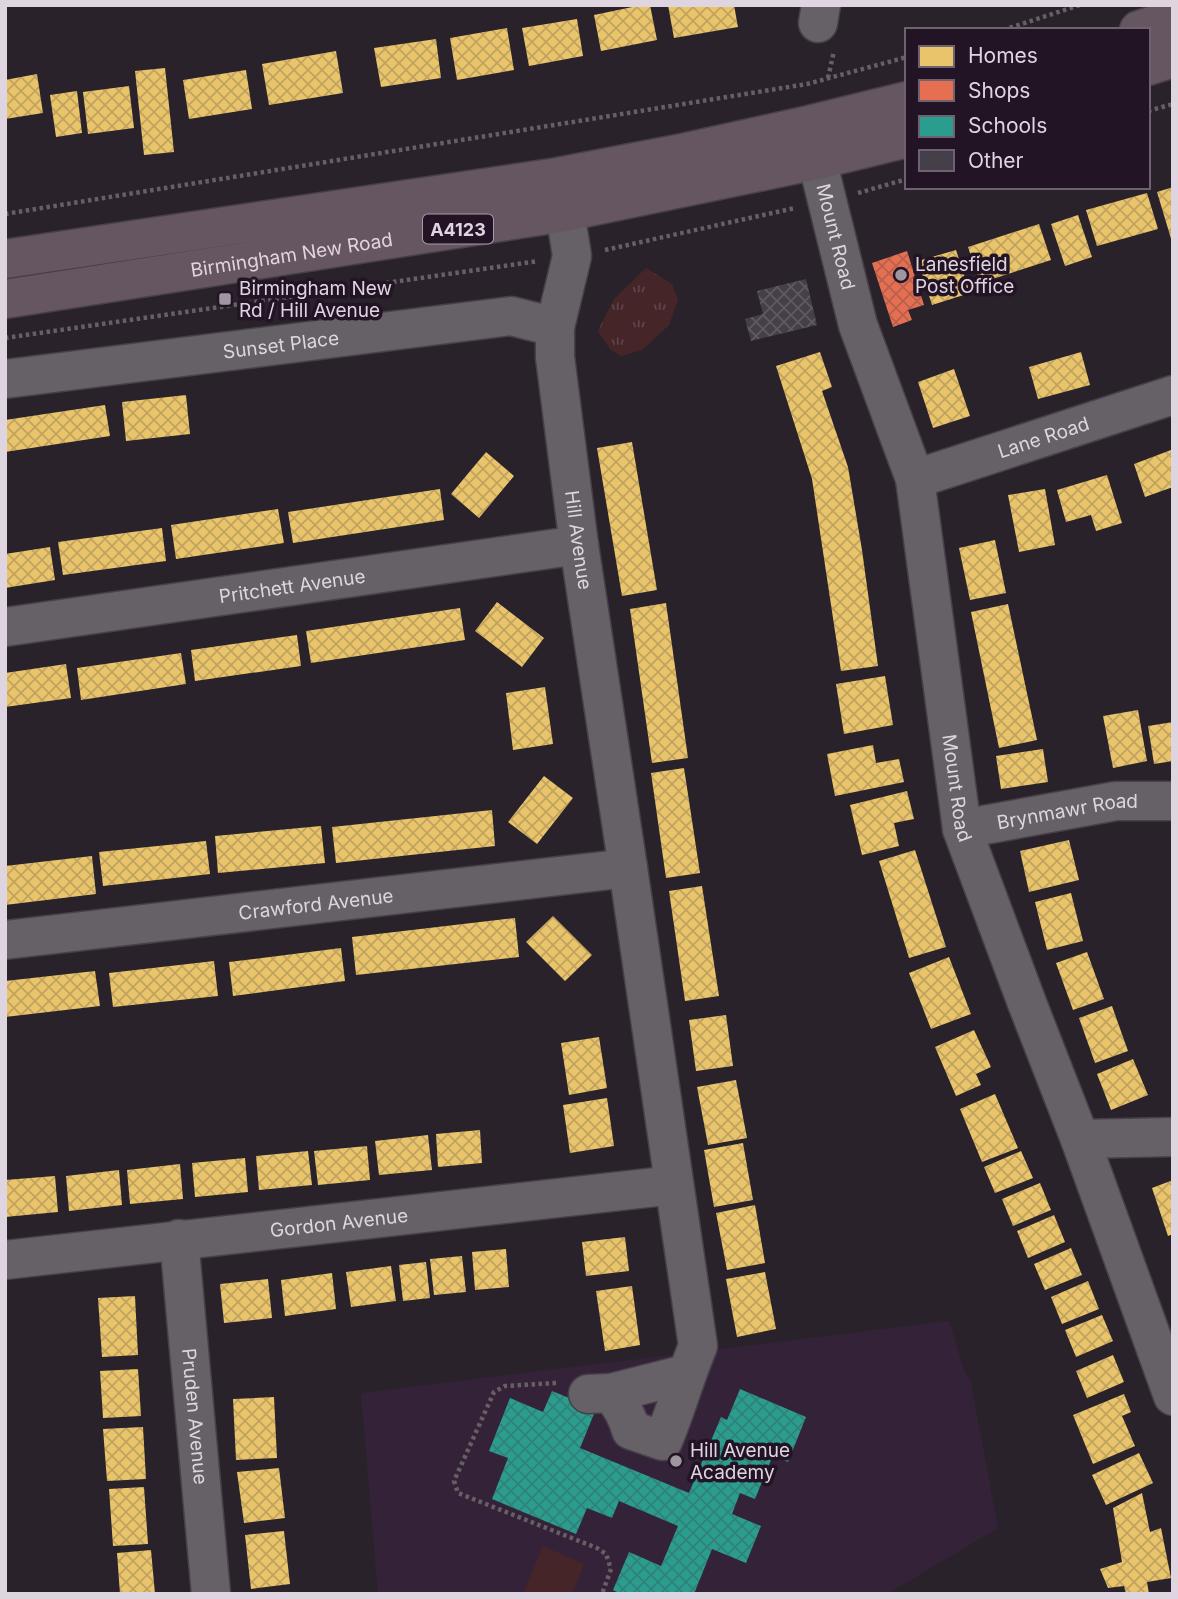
<svg xmlns="http://www.w3.org/2000/svg" width="1178" height="1599" viewBox="0 0 1178 1599" font-family="Inter,sans-serif">
<defs>
<pattern id="grass-tufts" width="24" height="20" patternUnits="userSpaceOnUse" patternTransform="scale(1.75)"><rect width="24" height="20" fill="#462529"/><path d="M3 7l-1-3M5 7V3M7 7l1-3M15 17l-1-3M17 17v-4M19 17l1-3" fill="none" stroke="#604448"/></pattern>
<pattern id="homes-cross-hatch" width="8" height="8" patternUnits="userSpaceOnUse" patternTransform="scale(1.75)"><rect width="8" height="8" fill="#e9c46a"/><path d="M0 0l8 8M0 8l8-8" fill="none" stroke="#c0a360"/></pattern>
<pattern id="shops-cross-hatch" width="8" height="8" patternUnits="userSpaceOnUse" patternTransform="scale(1.75)"><rect width="8" height="8" fill="#e76f51"/><path d="M0 0l8 8M0 8l8-8" fill="none" stroke="#b6614d"/></pattern>
<pattern id="schools-cross-hatch" width="8" height="8" patternUnits="userSpaceOnUse" patternTransform="scale(1.75)"><rect width="8" height="8" fill="#2a9d8f"/><path d="M0 0l8 8M0 8l8-8" fill="none" stroke="#328178"/></pattern>
<pattern id="building-cross-hatch" width="8" height="8" patternUnits="userSpaceOnUse" patternTransform="scale(1.75)"><rect width="8" height="8" fill="#443f48"/><path d="M0 0l8 8M0 8l8-8" fill="none" stroke="#5f5a62"/></pattern>
</defs>
<rect width="100%" height="100%" fill="#2a222b"/>
<!-- built -->
<path fill="#342338" d="M949,1321L965,1373L970,1378L998,1528L887,1594H378L361,1393Z"/>
<!-- grass -->
<path fill="url(#grass-tufts)" d="M646,268L672,284L678,300L669,325L642,350L621,356L610,349L598,331L614,299Z"/>
<!-- garden -->
<path fill="#462529" d="M543,1546L584,1564L572,1594H523Z"/>
<!-- homes -->
<path fill="url(#homes-cross-hatch)" d="M642,5H650L657,40L601,51L594,15Z
M668,5H734L738,27L674,38Z
M577,19L583,56L529,66L522,28Z
M507,28L514,70L457,80L450,38Z
M436,39L441,78L381,87L374,48Z
M336,51L343,93L269,105L262,64Z
M165,68L174,152L144,155L135,71Z
M246,70L252,109L189,119L183,80Z
M37,74L43,113L5,119V80Z
M129,86L134,128L88,134L83,92Z
M77,91L82,133L56,137L50,95Z
M1173,187V242H1172L1157,192Z
M1147,193L1158,229L1097,246L1086,210Z
M1078,215L1092,257L1065,266L1051,224Z
M1039,224L1051,260L980,283L968,247Z
M956,250L970,293L932,305L918,261Z
M820,352L832,387L822,391L848,467L862,550L878,666L841,671L812,479L776,366Z
M1081,352L1090,385L1038,399L1029,367Z
M954,369L970,416L933,428L918,382Z
M186,395L190,434L126,441L122,402Z
M105,405L110,436L5,452V420Z
M632,442L657,590L622,596L597,448Z
M1171,450L1173,455V487L1145,497L1134,464Z
M486,452L514,476L479,518L451,494Z
M1107,475L1122,523L1096,531L1091,515L1066,522L1057,490Z
M440,489L444,520L293,543L288,512Z
M1045,489L1055,545L1019,552L1008,495Z
M278,509L284,543L176,559L171,525Z
M162,528L166,561L63,575L58,542Z
M995,540L1006,593L970,600L959,548Z
M50,547L55,580L5,588V554Z
M497,602L544,638L522,667L475,631Z
M666,603L688,758L652,763L630,609Z
M1008,604L1037,740L999,748L971,612Z
M460,608L465,640L311,663L306,631Z
M297,635L301,666L195,681L191,650Z
M181,653L186,684L81,700L77,668Z
M66,664L71,698L5,707V673Z
M885,676L893,725L844,734L836,684Z
M545,687L553,744L513,750L506,693Z
M1138,710L1147,761L1113,768L1103,716Z
M1173,722V761L1154,764L1148,726Z
M873,745L876,763L899,759L904,782L835,796L827,754Z
M1043,749L1048,782L1001,789L996,756Z
M684,768L700,873L666,878L651,773Z
M544,776L573,798L537,844L508,822Z
M907,791L914,819L894,823L899,846L862,855L850,805Z
M492,810L495,846L336,863L332,827Z
M321,826L325,863L218,873L215,836Z
M1069,840L1079,880L1029,892L1020,851Z
M206,841L210,874L103,886L99,852Z
M915,850L946,947L909,958L879,861Z
M92,856L96,894L5,905V866Z
M702,886L719,996L685,1001L669,891Z
M1071,893L1083,941L1047,950L1035,902Z
M553,916L592,955L565,981L526,942Z
M515,918L519,957L356,975L352,937Z
M341,948L345,981L233,996L229,962Z
M1087,952L1104,999L1073,1010L1056,963Z
M949,957L971,1014L931,1029L909,973Z
M214,961L218,996L113,1007L109,973Z
M95,971L100,1006L5,1017V981Z
M1112,1006L1128,1051L1095,1063L1079,1018Z
M726,1015L733,1066L696,1071L689,1020Z
M974,1030L991,1067L976,1074L981,1085L956,1096L935,1047Z
M599,1037L607,1088L569,1095L561,1043Z
M1133,1059L1148,1095L1111,1110L1097,1074Z
M736,1080L747,1138L708,1145L697,1087Z
M995,1094L1018,1148L982,1162L960,1109Z
M607,1098L614,1146L570,1153L563,1105Z
M480,1130L482,1163L438,1167L436,1134Z
M428,1135L432,1170L379,1175L375,1141Z
M743,1143L753,1200L714,1207L704,1150Z
M367,1146L370,1180L318,1185L314,1151Z
M308,1151L312,1185L259,1190L256,1156Z
M1021,1151L1033,1178L995,1193L984,1167Z
M245,1158L248,1192L195,1197L192,1163Z
M180,1164L183,1199L130,1204L127,1170Z
M119,1170L122,1205L69,1211L66,1176Z
M55,1176L58,1212L5,1217V1180Z
M1173,1180V1234L1168,1236L1152,1188Z
M1040,1183L1051,1210L1013,1226L1002,1199Z
M755,1205L765,1263L727,1270L716,1213Z
M1054,1215L1065,1242L1028,1258L1017,1231Z
M625,1237L629,1271L586,1276L582,1242Z
M1071,1248L1082,1275L1045,1290L1034,1264Z
M506,1249L509,1287L475,1290L472,1252Z
M462,1256L466,1292L434,1295L430,1259Z
M426,1262L430,1298L403,1301L399,1265Z
M391,1266L396,1301L351,1307L346,1272Z
M765,1272L776,1329L737,1337L726,1279Z
M332,1273L336,1309L285,1316L281,1280Z
M268,1279L272,1318L224,1323L220,1284Z
M1088,1281L1099,1309L1062,1324L1051,1297Z
M632,1286L640,1345L605,1351L596,1291Z
M135,1296L138,1355L102,1357L98,1298Z
M1102,1315L1113,1341L1076,1357L1065,1330Z
M1113,1355L1124,1382L1087,1398L1076,1371Z
M138,1369L141,1416L103,1418L100,1371Z
M1124,1394L1131,1412L1122,1416L1135,1446L1093,1464L1073,1415Z
M274,1397L277,1458L236,1460L233,1399Z
M143,1427L146,1479L107,1481L103,1429Z
M1139,1453L1153,1483L1106,1505L1092,1475Z
M279,1468L285,1518L244,1523L237,1472Z
M144,1487L148,1544L113,1546L109,1489Z
M1142,1493L1150,1532L1161,1528L1171,1578L1147,1582L1149,1594H1126L1124,1586L1108,1588L1100,1569L1122,1562L1113,1508Z
M284,1531L290,1584L251,1589L245,1535Z
M151,1550L155,1594H120L117,1553Z"/>
<!-- shops -->
<path fill="url(#shops-cross-hatch)" d="M907,251L924,305L908,310L912,320L893,327L872,263Z"/>
<!-- schools -->
<path fill="url(#schools-cross-hatch)" d="M740,1389L806,1417L788,1462L773,1455L755,1499L740,1493L732,1514L761,1526L746,1563L712,1549L694,1594H621L613,1590L629,1552L661,1566L678,1526L619,1501L612,1518L587,1508L576,1534L492,1499L508,1458L489,1451L510,1398L543,1412L552,1391L596,1409L580,1448L689,1493L721,1417L727,1420Z"/>
<!-- building -->
<path fill="url(#building-cross-hatch)" d="M806,279L817,325L751,341L745,319L763,314L757,291Z"/>
<g fill="none" stroke-linecap="round" stroke-linejoin="round">
<!-- minor casing -->
<g stroke="#474048" stroke-width="41">
<g id="minor">
<path d="M818,23L821,5"/>
<path id="s1" d="M817,160L858,325L915,479L962,829L1027,1003L1080,1139L1173,1396"/>
<path id="s2" d="M565,212L572,256L555,327V357L579,545L628,868L698,1346C685,1377 676,1410 663,1441L631,1430C627,1415 621,1405 611,1393L588,1394"/>
<path id="s3" d="M5,379L511,316L555,327"/>
<path id="s4" d="M915,479L1173,395"/>
<path id="s5" d="M5,627L579,545"/>
<path id="s6" d="M962,829L1116,801H1173"/>
<path id="s7" d="M5,940L628,868"/>
<path d="M1080,1139L1173,1137"/>
<path id="s8" d="M179,1239L211,1594"/>
<path id="s9" d="M5,1260L674,1185"/>
<path d="M611,1393L686,1374"/>
</g>
</g>
<!-- highway casing -->
<g stroke="#474048" stroke-width="41">
<g id="highway">
<path d="M1139,30L1173,19"/>
<path d="M1148,66L1173,58"/>
<path d="M5,259L558,177L678,154L809,125L907,101"/>
<path id="s10" d="M5,299L565,212L817,160L907,138"/>
</g>
</g>
<!-- path -->
<path stroke="#666066" stroke-width="4.5" stroke-dasharray="3.5 3.5" stroke-linecap="butt" d="M1003,30L1080,5
M828,78L834,51
M1148,111L1173,104
M858,193L907,179
M5,214L807,84L907,57
M605,250L795,208
M5,338L538,261
M556,1383L505,1386L494,1392L454,1481L458,1493L597,1548L606,1554L611,1569L602,1594"/>
<!-- minor -->
<use href="#minor" stroke="#666067" stroke-width="38"/>
<!-- highway -->
<use href="#highway" stroke="#665662" stroke-width="38"/>
</g>
<!-- markers -->
<g fill="#a096a1" stroke="#231425" stroke-width="2.5">
<circle cx="901" cy="275" r="7"/>
<rect x="218" y="292" width="14" height="14" rx="3.5"/>
<circle cx="676" cy="1461" r="7"/>
</g>
<g text-anchor="middle" dominant-baseline="central" stroke-width="7" stroke-linejoin="round" paint-order="stroke">
<!-- shield labels -->
<rect fill="#231425" stroke="#a79ba8" stroke-width="2" x="423" y="214.5" width="70" height="29" rx="5"/>
<g font-size="18" font-weight="bold" fill="#dfd5e0">
<text x="458" y="229">A4123</text>
</g>
<!-- street labels -->
<g font-size="19" fill="#dfd5e0" stroke="#231425">
<text stroke="none"><textPath href="#s1" startOffset="79">Mount Road</textPath></text>
<text stroke="none"><textPath href="#s10" startOffset="290">Birmingham New Road</textPath></text>
<text stroke="none"><textPath href="#s3" startOffset="278">Sunset Place</textPath></text>
<text stroke="none"><textPath href="#s4" startOffset="135">Lane Road</textPath></text>
<text stroke="none"><textPath href="#s2" startOffset="332">Hill Avenue</textPath></text>
<text stroke="none"><textPath href="#s5" startOffset="290">Pritchett Avenue</textPath></text>
<text stroke="none"><textPath href="#s1" startOffset="646">Mount Road</textPath></text>
<text stroke="none"><textPath href="#s6" startOffset="107">Brynmawr Road</textPath></text>
<text stroke="none"><textPath href="#s7" startOffset="313">Crawford Avenue</textPath></text>
<text stroke="none"><textPath href="#s9" startOffset="336">Gordon Avenue</textPath></text>
<text stroke="none"><textPath href="#s8" startOffset="178">Pruden Avenue</textPath></text>
</g>
<!-- poi labels -->
<g font-size="19" fill="#dfd5e0" stroke="#231425" text-anchor="start">
<text x="915" y="264">Lanesfield<tspan x="915" dy="22">Post Office</tspan></text>
<text x="239" y="288">Birmingham New<tspan x="239" dy="22">Rd / Hill Avenue</tspan></text>
<text x="690" y="1450">Hill Avenue<tspan x="690" dy="22">Academy</tspan></text>
</g>
</g>
<!-- border -->
<rect width="1178" height="1599" fill="none" stroke="#dfd5e0" stroke-width="14"/>
<!-- legend -->
<rect x="905" y="28" width="245" height="161" fill="#231425" stroke="#6e6170" stroke-width="2"/>
<rect x="919" y="46" width="35" height="21" fill="#e9c46a" stroke="#6e6170" stroke-width="2"/>
<text x="968" y="63" font-size="21" fill="#dfd5e0">Homes</text>
<rect x="919" y="80" width="35" height="21" fill="#e76f51" stroke="#6e6170" stroke-width="2"/>
<text x="968" y="98" font-size="21" fill="#dfd5e0">Shops</text>
<rect x="919" y="116" width="35" height="21" fill="#2a9d8f" stroke="#6e6170" stroke-width="2"/>
<text x="968" y="133" font-size="21" fill="#dfd5e0">Schools</text>
<rect x="919" y="150" width="35" height="21" fill="#443f48" stroke="#6e6170" stroke-width="2"/>
<text x="968" y="168" font-size="21" fill="#dfd5e0">Other</text>
</svg>
